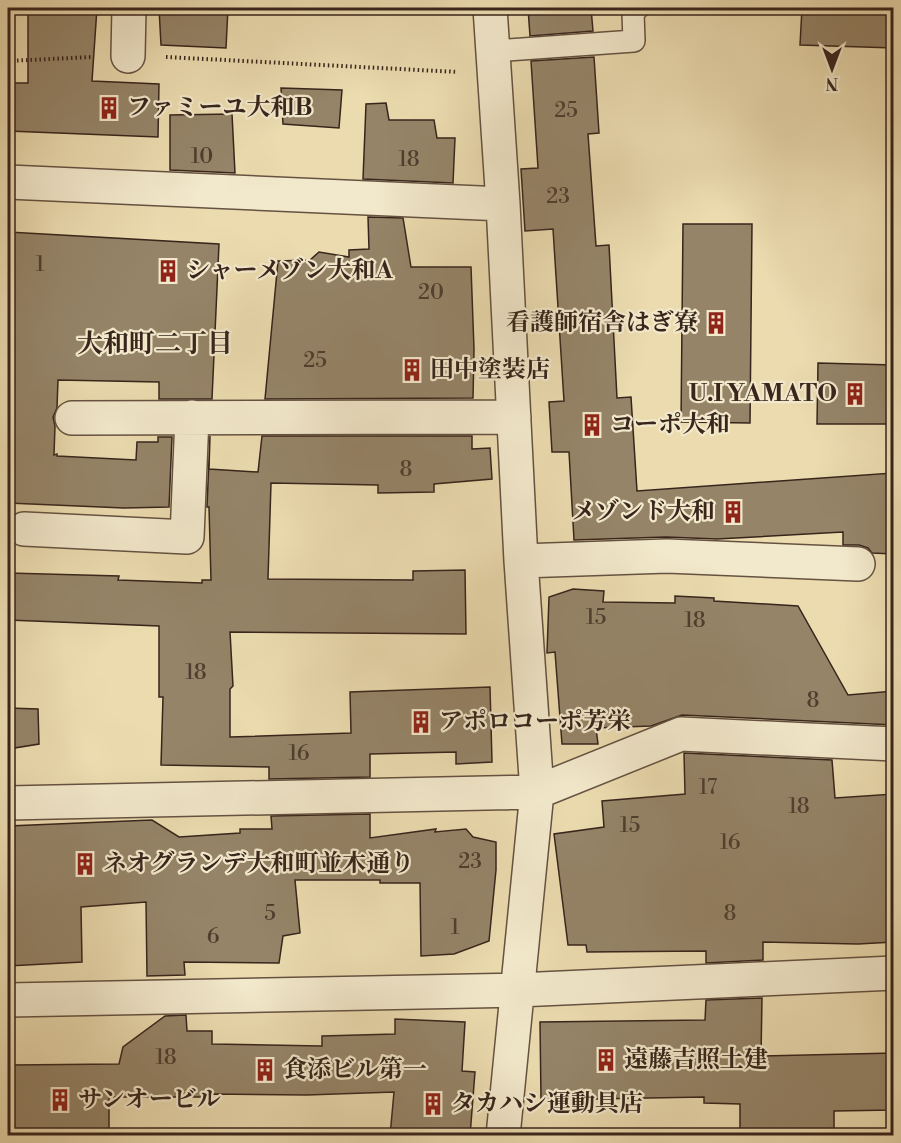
<svg xmlns="http://www.w3.org/2000/svg" width="901" height="1143" viewBox="0 0 901 1143" font-family="'Libre Bodoni','Noto Serif JP',serif">
<rect width="100%" height="100%" fill="#ebdbaf"/>
<filter id="stains"><feTurbulence type="fractalNoise" baseFrequency=".00333" numOctaves="4"/><feColorMatrix values="0 0 0 0 .2 0 0 0 0 .09 0 0 0 0 .02 0 0 0 .5 -.17"/></filter>
<radialGradient id="worn" r=".72"><stop offset=".6" stop-color="#630" stop-opacity="0"/><stop offset="1" stop-color="#630" stop-opacity=".3"/></radialGradient>
<!-- building -->
<path fill="#958468" stroke="#38251c" stroke-width="1.5" d="M28,8H97L92,81L159,84L158,137L8,131V83H28Z
M159,8H228L226,48L161,45Z
M528,8H591L593,31L530,36Z
M802,8H894V48L800,45Z
M594,57L599,133L588,134L596,246L609,245L617,398L631,397L637,491L893,473L894,554L872,553L868,548L859,545H843V532L717,539L666,537L574,540L569,452H552L549,402L564,401L553,229L525,231L521,169L538,168L531,61Z
M281,88L342,90L339,128L283,124Z
M386,103L389,120H434L437,138H455L453,183L363,179L366,104Z
M232,114L235,173L170,170V115Z
M368,217L403,218L411,267H471L474,349L473,398L265,399L278,261L310,260L319,252L349,257V250L369,249Z
M683,224H752L750,423L681,422Z
M8,232L219,244L212,399H159V382L58,380L57,408L53,417L55,426L54,455L57,454V456L136,460L137,442H158V437H172L169,507L124,508L8,503Z
M818,363L894,365V424H817Z
M210,436L209,469L258,472L262,436H472V449L490,448L492,479L434,484V492L378,493V485L271,483L268,579L413,580V571L465,570L466,634L230,632L233,686L230,689V737L351,733L350,692L490,687L492,762L456,764V752L370,754V777L269,779V767L161,765L163,697H159V626L8,620V573L119,576L118,580L202,583V580H211L209,507H207Z
M573,589L604,591L603,602L675,603V596L714,598V601L798,606L848,695L894,691V725L682,715L651,726L596,728L598,744H562L555,652L547,653L549,597Z
M8,708L38,709L39,744L8,749Z
M684,753L832,760L835,798L894,794V942L858,944L763,942V960L706,963V951L587,952L586,945H568L554,834L604,827L602,801L685,794Z
M370,814V838L436,829L435,832L466,829L473,837L496,842V870L489,941L454,954L421,956L420,883H380V880H295L300,933L283,936L279,963L184,962L185,975L147,976L146,902L81,907L82,962L8,966V826L152,820L179,837L240,833V829H272L271,816Z
M762,998L761,1056L894,1053V1110L834,1111V1136H740V1104L704,1103V1097L541,1100L540,1022L705,1020L706,1000Z
M186,1015L187,1031H212V1044L322,1046V1036L395,1034V1019L465,1022L462,1071L475,1072L470,1136H390L394,1092L307,1095L212,1094V1097H109V1136H11V1065L119,1064L123,1047L165,1016Z"/>
<g fill="none" stroke-linecap="round" stroke-linejoin="round">
<!-- service casing -->
<g stroke="#655241" stroke-width="24">
<path id="service" d="M493,51L634,41L633,13L638,8"/>
</g>
<!-- minor casing -->
<g stroke="#655241" stroke-width="36">
<path id="minor" d="M490,8L503,204L521,561L537,792L503,1136
M128,56L129,8
M8,182L503,204
M72,418L514,417
M24,529L187,537L192,417
M521,561L667,556L858,564
M8,803L537,792L681,734L894,744
M8,1000L518,990L894,973"/>
</g>
<!-- path -->
<path stroke="#38251c" stroke-width="4" stroke-dasharray="1.5 3" stroke-linecap="butt" d="M166,57L458,72
M8,61L92,57"/>
<!-- service -->
<use href="#service" stroke="#f2e8cb" stroke-width="21"/>
<!-- minor -->
<use href="#minor" stroke="#f2e8cb" stroke-width="33"/>
</g>
<!-- icons -->
<defs>
<g id="building-bare" transform="scale(1.8)"><path d="M-4-6H4V6H1V3H-1V6H-4ZM-2.5-4.3h1.7v1.8h-1.7ZM.8-4.3h1.7v1.8H.8ZM-2.5-1h1.7V.8h-1.7ZM.8-1h1.7V.8H.8Z" fill="#8f2418" stroke="#f2e8cb" stroke-width="2.5" paint-order="stroke"/></g>
</defs>
<g fill-rule="evenodd">
<use href="#building-bare" x="109" y="108"/>
<use href="#building-bare" x="168" y="271"/>
<use href="#building-bare" x="716" y="323"/>
<use href="#building-bare" x="412" y="370"/>
<use href="#building-bare" x="855" y="394"/>
<use href="#building-bare" x="592" y="425"/>
<use href="#building-bare" x="733" y="512"/>
<use href="#building-bare" x="421" y="722"/>
<use href="#building-bare" x="85" y="864"/>
<use href="#building-bare" x="606" y="1060"/>
<use href="#building-bare" x="265" y="1070"/>
<use href="#building-bare" x="60" y="1100"/>
<use href="#building-bare" x="433" y="1104"/>
</g>
<g text-anchor="middle" dominant-baseline="central" stroke-width="4.5" stroke-linejoin="round" paint-order="stroke">
<!-- number labels -->
<g font-size="21" fill="#4f3d2f">
<text x="566" y="111">25</text>
<text x="202" y="157">10</text>
<text x="409" y="160">18</text>
<text x="558" y="197">23</text>
<text x="40" y="265">1</text>
<text x="431" y="293">20</text>
<text x="315" y="361">25</text>
<text x="406" y="470">8</text>
<text x="596" y="618">15</text>
<text x="695" y="621">18</text>
<text x="196" y="673">18</text>
<text x="813" y="701">8</text>
<text x="299" y="754">16</text>
<text x="708" y="788">17</text>
<text x="799" y="807">18</text>
<text x="630" y="826">15</text>
<text x="730" y="843">16</text>
<text x="470" y="862">23</text>
<text x="270" y="914">5</text>
<text x="730" y="914">8</text>
<text x="455" y="928">1</text>
<text x="213" y="937">6</text>
<text x="166" y="1058">18</text>
</g>
<!-- poi labels -->
<g font-size="24" font-weight="bold" fill="#38251c" stroke="#f2e8cb" text-anchor="start">
<text x="127" y="108">ファミーユ大和B</text>
<text x="186" y="271">シャーメゾン大和A</text>
<text x="698" y="323" text-anchor="end">看護師宿舎はぎ寮</text>
<text x="430" y="370">田中塗装店</text>
<text x="837" y="394" text-anchor="end">U.I YAMATO</text>
<text x="610" y="425">コーポ大和</text>
<text x="715" y="512" text-anchor="end">メゾンド大和</text>
<text x="439" y="722">アポロコーポ芳栄</text>
<text x="103" y="864">ネオグランデ大和町並木通り</text>
<text x="624" y="1060">遠藤吉照土建</text>
<text x="283" y="1070">食添ビル第一</text>
<text x="78" y="1100">サンオービル</text>
<text x="451" y="1104">タカハシ運動具店</text>
</g>
<!-- neighbourhood labels -->
<g font-size="26" font-weight="bold" fill="#38251c" stroke="#f2e8cb">
<text x="155" y="344">大和町二丁目</text>
</g>
</g>
<!-- margin -->
<rect width="901" height="1143" fill="none" stroke="#ebdbaf" stroke-width="30"/>
<rect x="9" y="9" width="883" height="1125" fill="none" stroke="#38251c" stroke-width="3"/>
<rect x="15" y="15" width="871" height="1113" fill="none" stroke="#38251c" stroke-width="1.5"/>
<!-- north arrow -->
<g transform="translate(832 69) rotate(180)" stroke="#f2e8cb" stroke-width="4.5" paint-order="stroke">
<path d="M0-4.5L10 22L0 15L-10 22Z" fill="#38251c"/>
<text y="-9" font-size="16" font-weight="bold" text-anchor="middle" fill="#38251c">N</text>
</g>
<rect width="100%" height="100%" filter="url(#stains)"/>
<rect width="100%" height="100%" fill="url(#worn)"/>
</svg>
